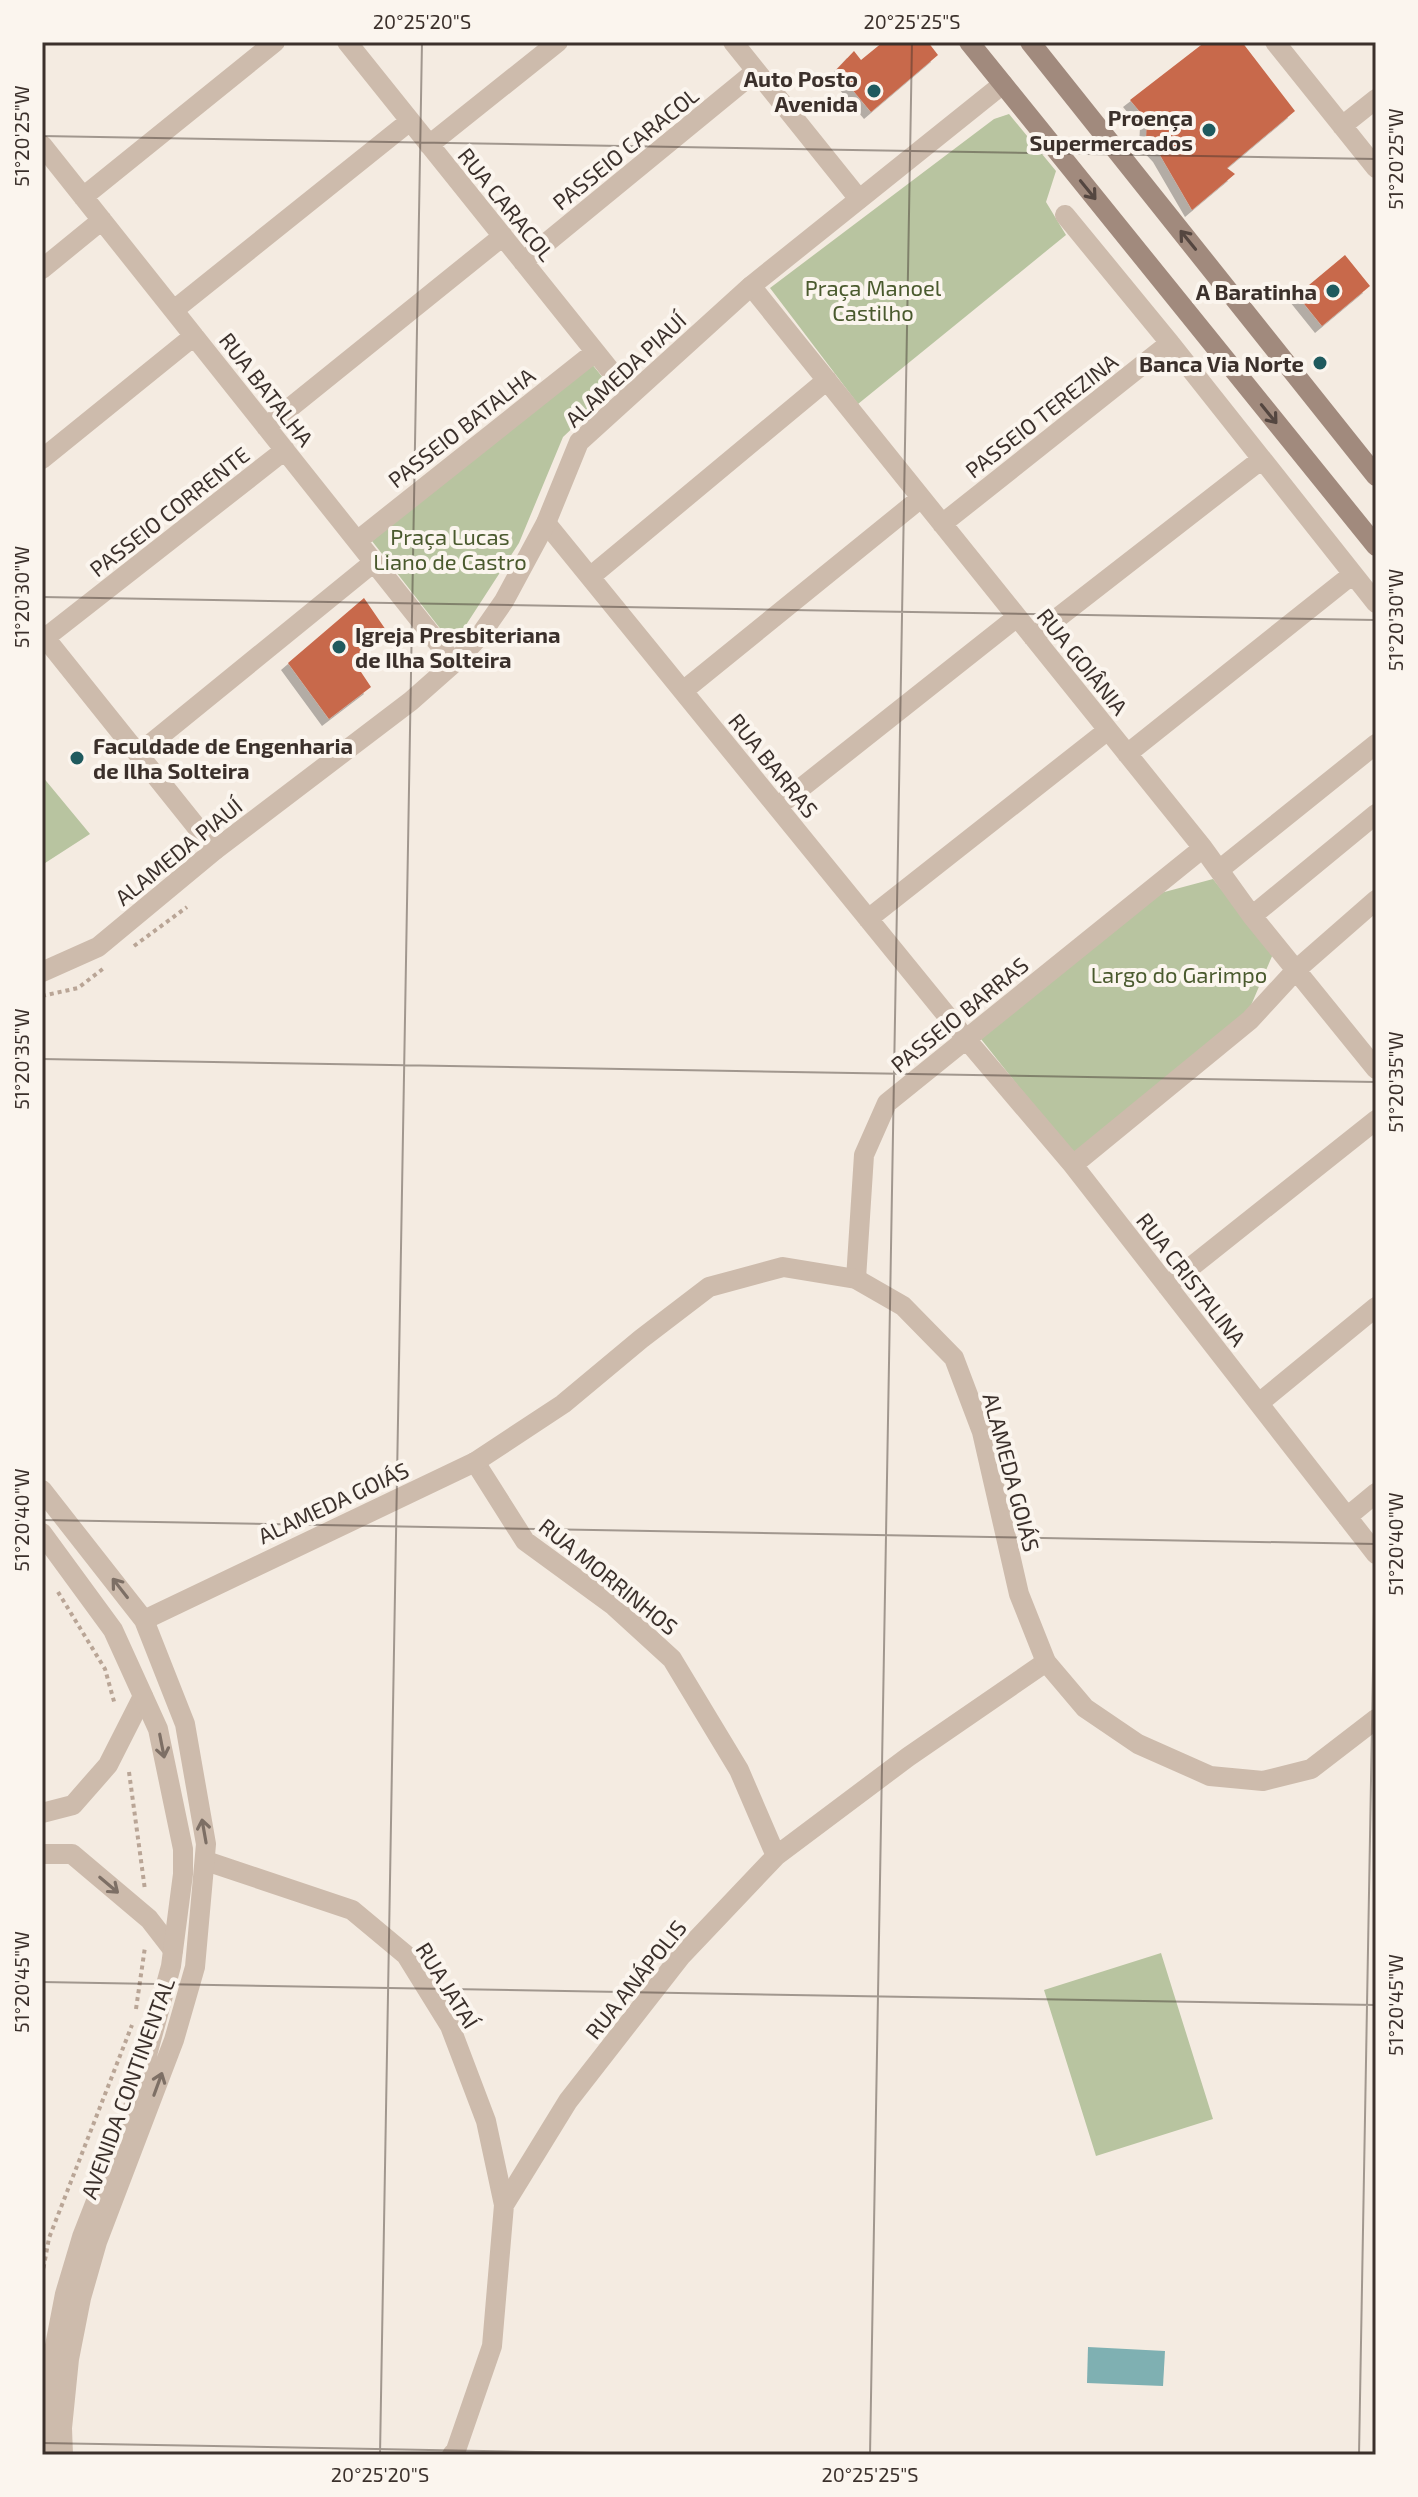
<svg xmlns="http://www.w3.org/2000/svg" width="1418" height="2497" viewBox="0 0 1418 2497" font-family="'Exo 2',sans-serif">
<defs>
<filter id="shadow"><feDropShadow dx="-7" dy="7" stdDeviation="0" flood-color="#0004"/></filter>
</defs>
<rect width="100%" height="100%" fill="#f4ebe1"/>
<!-- green -->
<path fill="#b8c4a0" d="M1009,114L1056,171L1046,202L1066,235L858,404L770,288L994,119Z
M591,363L613,390L563,437L519,543L453,645L372,541Z
M42,776L90,834L42,865Z
M1213,879L1273,954L1246,1017L1073,1155L981,1039L1157,894Z
M1161,1953L1213,2119L1096,2156L1044,1990Z"/>
<!-- water -->
<path fill="#7fb0b2" d="M1088,2347L1165,2351L1163,2386L1087,2383Z"/>
<!-- building -->
<path fill="#c8694b" filter="url(#shadow)" d="M883,42H928L938,55L871,112L836,70L854,51L861,60Z
M1205,42H1242L1295,111L1227,168L1235,174L1192,210L1160,155L1146,140L1147,120L1130,100Z
M1345,255L1370,286L1322,326L1297,295Z
M364,598L388,633L353,660L371,687L329,719L288,663Z"/>
<g fill="none" stroke-linecap="round" stroke-linejoin="round">
<!-- path -->
<path stroke="#b9a596" stroke-width="4" stroke-dasharray="4 4" stroke-linecap="butt" d="M134,946L187,907
M42,996L78,988L104,968
M58,1592L105,1669L115,1705
M129,1772L145,1890
M136,2009L145,1947
M42,2276L49,2238L132,2025"/>
<!-- minor -->
<path stroke="#cdbbac" stroke-width="20" d="M347,42L630,395
M733,42L859,199
M1275,42L1376,168
M1342,126L1376,99
M42,145L454,663
M429,145L558,42
M83,197L275,42
M1065,215L1170,343L1376,603
M523,262L756,71
M42,269L102,220
M751,286L1203,848L1252,916L1376,1069
M174,310L410,121
M266,427L503,236
M42,459L194,336
M546,523L966,1039L1073,1165L1376,1554
M942,524L1170,343
M357,541L595,352
M590,577L827,380
M42,634L215,850
M1033,637L1262,459
M45,638L285,450
M683,691L921,498
M138,754L374,562
M1127,754L1353,574
M777,807L1017,617
M1219,870L1376,744
M1252,916L1376,814
M868,919L1108,730
M1073,1165L1250,1020L1296,970L1376,900
M856,1279L864,1155L887,1103L1203,848
M1167,1286L1376,1120
M1259,1403L1376,1307
M475,1462L525,1541L614,1606L672,1659L739,1770L776,1856
M1347,1517L1376,1493
M42,1813L73,1805L108,1765L143,1696
M42,1854H72L149,1919L173,1950
M206,1861L352,1910L406,1955L450,2026L486,2121L504,2205
M452,2455L456,2450L492,2346L504,2205L568,2101L681,1956L776,1856L908,1757L1046,1662"/>
<!-- tertiary -->
<path stroke="#cdbbac" stroke-width="20" d="M42,972L98,947L215,850L411,701L454,663L479,637L504,601L546,523L579,442L751,286L1003,84
M42,1490L144,1620L185,1724L206,1844L195,1967L174,2040L97,2242L81,2298L69,2359L62,2428L63,2455
M42,1533L113,1630L158,1729L183,1849V1874L171,1966L133,2107L82,2237L65,2294L53,2356L46,2427L47,2455
M144,1620L475,1462L563,1404L641,1339L709,1287L783,1267L856,1279L903,1306L954,1358L982,1432L1019,1594L1046,1662L1085,1708L1138,1744L1210,1776L1263,1781L1311,1769L1376,1719"/>
<!-- secondary -->
<path stroke="#a18a7d" stroke-width="20" d="M969,42L1376,546
M1030,42L1376,476"/>
</g>
<!-- one-way arrows -->
<defs><path id="oneway-shaft" d="M-6 0H5M1.5-3L5.5 0L1.5 3" fill="none" stroke-width="1.6" stroke-linecap="round" stroke-linejoin="round" transform="scale(2)"/></defs>
<g stroke="#544640">
<use href="#oneway-shaft" transform="translate(1088 190) rotate(51)"/>
<use href="#oneway-shaft" transform="translate(1188 240) rotate(-129)"/>
<use href="#oneway-shaft" transform="translate(1269 414) rotate(51)"/>
</g>
<g stroke="#7d6f65">
<use href="#oneway-shaft" transform="translate(120 1588) rotate(-128)"/>
<use href="#oneway-shaft" transform="translate(162 1746) rotate(79)"/>
<use href="#oneway-shaft" transform="translate(204 1831) rotate(-100)"/>
<use href="#oneway-shaft" transform="translate(109 1885) rotate(40)"/>
<use href="#oneway-shaft" transform="translate(158 2084) rotate(-70)"/>
</g>
<!-- ticks -->
<path fill="none" stroke="#3b302b" stroke-width="2" stroke-opacity="0.45" d="M42,136L1376,159M42,597L1376,620M42,1059L1376,1082M42,1520L1376,1544M42,1982L1376,2005M42,2443L706,2455M380,2455L422,42M870,2455L912,42M1359,2455L1376,1500"/>
<!-- markers -->
<g fill="#1f5a5e" stroke="#fbf5ee" stroke-width="3">
<circle cx="874" cy="91" r="8"/>
<circle cx="1209" cy="130" r="8"/>
<circle cx="1333" cy="291" r="8"/>
<circle cx="1320" cy="363" r="8"/>
<circle cx="339" cy="647" r="8"/>
<circle cx="77" cy="758" r="8"/>
</g>
<g text-anchor="middle" dominant-baseline="central" stroke-width="8" stroke-linejoin="round" paint-order="stroke">
<!-- poi labels -->
<g font-size="22" font-weight="bold" fill="#3b302b" stroke="#fbf5ee" text-anchor="end">
<text x="858" y="78">Auto Posto<tspan x="858" dy="25">Avenida</tspan></text>
<text x="1193" y="117">Proença<tspan x="1193" dy="25">Supermercados</tspan></text>
<text x="1317" y="291">A Baratinha</text>
<text x="1304" y="363">Banca Via Norte</text>
<text x="355" y="634" text-anchor="start">Igreja Presbiteriana<tspan x="355" dy="25">de Ilha Solteira</tspan></text>
<text x="93" y="745" text-anchor="start">Faculdade de Engenharia<tspan x="93" dy="25">de Ilha Solteira</tspan></text>
</g>
<!-- street labels -->
<g font-size="22" fill="#3b302b" stroke="#fbf5ee">
<text transform="translate(625 148) rotate(-39)">PASSEIO CARACOL</text>
<text transform="translate(507 204) rotate(51)">RUA CARACOL</text>
<text transform="translate(625 369) rotate(-43)">ALAMEDA PIAUÍ</text>
<text transform="translate(267 389) rotate(52)">RUA BATALHA</text>
<text transform="translate(1041 415) rotate(-38)">PASSEIO TEREZINA</text>
<text transform="translate(461 427) rotate(-38)">PASSEIO BATALHA</text>
<text transform="translate(169 511) rotate(-38)">PASSEIO CORRENTE</text>
<text transform="translate(1083 661) rotate(51)">RUA GOIÂNIA</text>
<text transform="translate(774 765) rotate(51)">RUA BARRAS</text>
<text transform="translate(178 851) rotate(-39)">ALAMEDA PIAUÍ</text>
<text transform="translate(959 1014) rotate(-39)">PASSEIO BARRAS</text>
<text transform="translate(1192 1279) rotate(52)">RUA CRISTALINA</text>
<text transform="translate(1012 1472) rotate(75)">ALAMEDA GOIÁS</text>
<text transform="translate(333 1502) rotate(-25)">ALAMEDA GOIÁS</text>
<text transform="translate(609 1576) rotate(39)">RUA MORRINHOS</text>
<text transform="translate(635 1979) rotate(-51)">RUA ANÁPOLIS</text>
<text transform="translate(448 1985) rotate(58)">RUA JATAÍ</text>
<text transform="translate(127 2088) rotate(-70)">AVENIDA CONTINENTAL</text>
</g>
<!-- park labels -->
<g font-size="22" fill="#4a5a2e" stroke="#fbf5ee">
<text x="873" y="287">Praça Manoel<tspan x="873" dy="25">Castilho</tspan></text>
<text x="450" y="536">Praça Lucas<tspan x="450" dy="25">Liano de Castro</tspan></text>
<text x="1179" y="974">Largo do Garimpo</text>
</g>
</g>
<!-- border -->
<rect width="1418" height="2497" fill="none" stroke="#fbf5ee" stroke-width="88"/>
<rect x="44" y="44" width="1330" height="2409" fill="none" stroke="#3b302b" stroke-width="3"/>
<g font-size="20" text-anchor="middle" fill="#3b302b">
<text x="422" y="29">20°25'20"S</text>
<text x="912" y="29">20°25'25"S</text>
<text transform="translate(22 136) rotate(-90)" y="7">51°20'25"W</text>
<text transform="translate(1396 159) rotate(-90)" y="7">51°20'25"W</text>
<text transform="translate(22 597) rotate(-90)" y="7">51°20'30"W</text>
<text transform="translate(1396 620) rotate(-90)" y="7">51°20'30"W</text>
<text transform="translate(22 1059) rotate(-90)" y="7">51°20'35"W</text>
<text transform="translate(1396 1082) rotate(-90)" y="7">51°20'35"W</text>
<text transform="translate(22 1520) rotate(-90)" y="7">51°20'40"W</text>
<text transform="translate(1396 1544) rotate(-90)" y="7">51°20'40"W</text>
<text transform="translate(22 1982) rotate(-90)" y="7">51°20'45"W</text>
<text transform="translate(1396 2005) rotate(-90)" y="7">51°20'45"W</text>
<text x="380" y="2482">20°25'20"S</text>
<text x="870" y="2482">20°25'25"S</text>
</g>
</svg>
